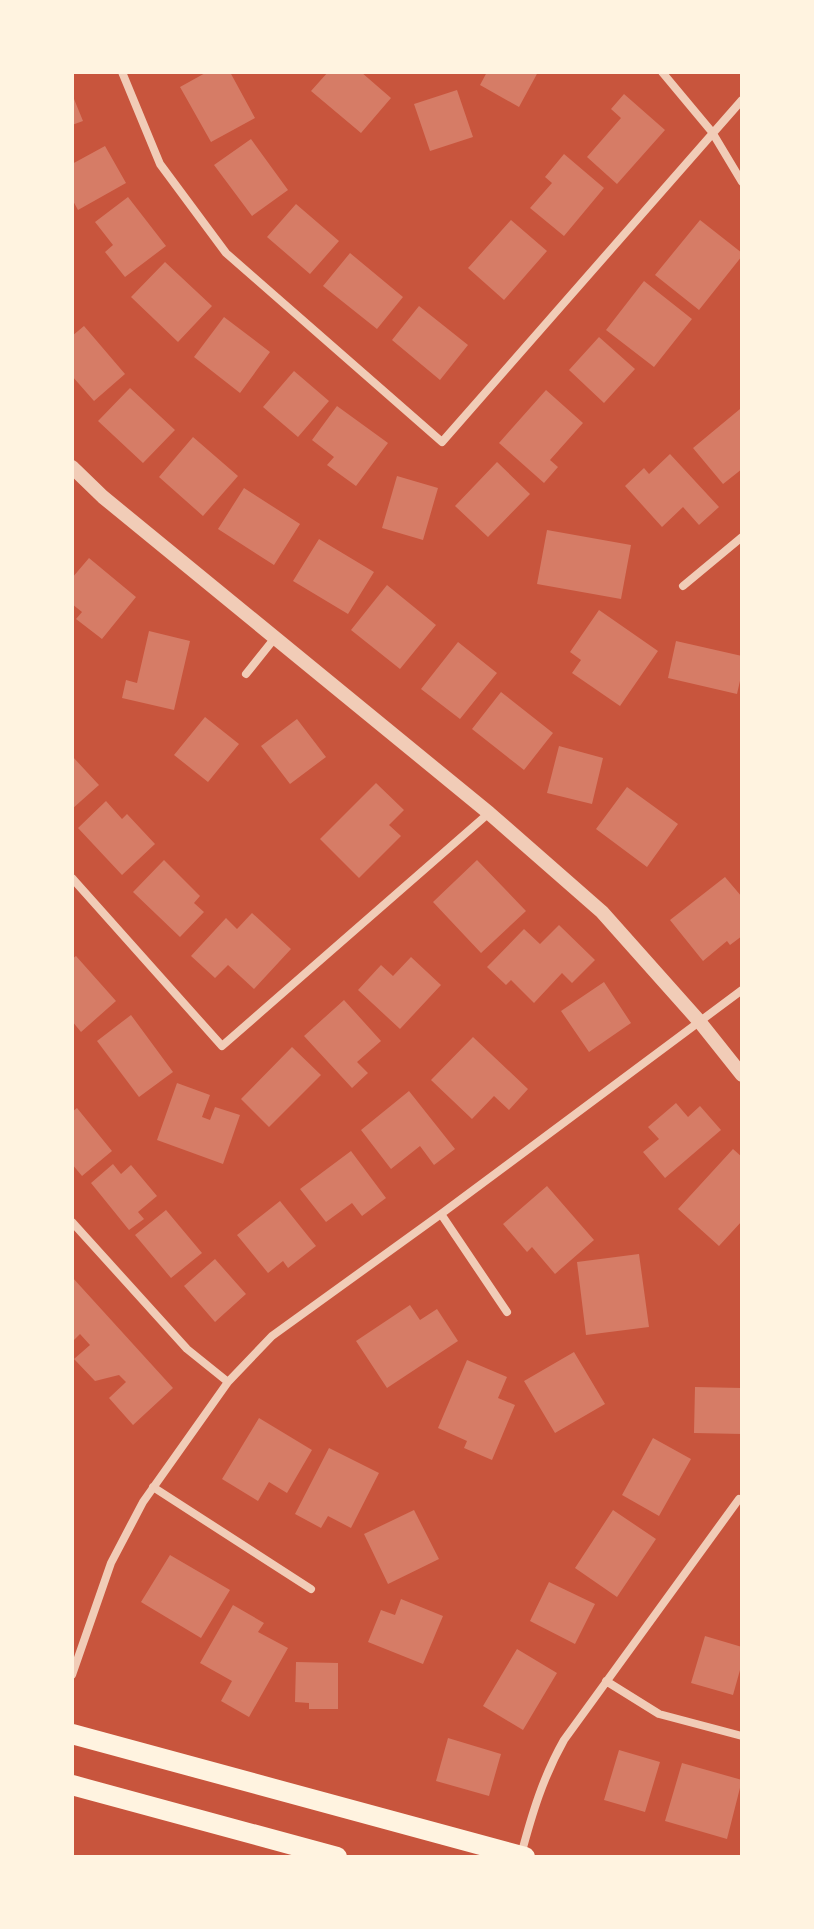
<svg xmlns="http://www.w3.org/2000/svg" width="814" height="1929" viewBox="0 0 814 1929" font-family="Rubik,sans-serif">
<rect width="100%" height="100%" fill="#c8553d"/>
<!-- building -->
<path fill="#d67c66" d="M207,72H230L255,118L211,142L180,87Z
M328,72H361L391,98L361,133L311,91Z
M487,72H538L519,107L480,85Z
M457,90L473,137L430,151L414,104Z
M72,94L83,121L72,125Z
M624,94L665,130L617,184L587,157L621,118L611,109Z
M251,139L288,190L252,216L214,165Z
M105,146L126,183L78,210L72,199V164Z
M564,154L604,188L564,236L530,208L552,183L545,177Z
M128,197L166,246L125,277L105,252L113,245L95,222Z
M296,204L339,241L310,274L267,237Z
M511,220L547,251L504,300L468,268Z
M700,220L742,253V256L699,310L655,275Z
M350,253L403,297L377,329L323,286Z
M165,262L212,306L178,342L131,297Z
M644,281L692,319L654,367L606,330Z
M419,306L468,345L440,380L392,340Z
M224,317L270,352L240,393L194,357Z
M84,326L125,374L94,401L72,376V336Z
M599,337L635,369L604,403L569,370Z
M294,371L329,401L298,437L263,407Z
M130,388L175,430L143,463L98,421Z
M546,390L583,423L550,460L558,467L544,483L499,443Z
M337,406L388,443L356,486L327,465L334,457L312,440Z
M740,409L742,469L723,484L693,448Z
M193,437L238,476L203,516L159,477Z
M670,454L719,507L699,525L683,507L662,527L625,486L644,468L649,474Z
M497,462L530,494L488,537L455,506Z
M397,476L438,488L423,540L382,528Z
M244,488L300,524L274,565L218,529Z
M547,530L631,545L621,599L537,584Z
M319,539L374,572L348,614L293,581Z
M89,558L136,597L102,639L76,619L82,612L72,604V578Z
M387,585L436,625L400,669L351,630Z
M599,610L658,651L620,706L572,673L581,660L570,652Z
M149,631L190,641L174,710L122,698L126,680L137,683Z
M676,641L742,656V672L737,694L668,678Z
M458,642L497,673L460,719L421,689Z
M501,692L553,733L524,770L472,729Z
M205,717L239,744L208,782L174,755Z
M297,719L326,757L290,784L261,746Z
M559,746L603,758L592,804L547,793Z
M72,756L99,785L72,809Z
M376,783L404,810L389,825L401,836L359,878L320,839Z
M627,787L678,824L647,867L596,829Z
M106,801L122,819L127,814L155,844L122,875L78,828Z
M164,860L200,896L194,903L204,912L180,937L133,892Z
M477,860L526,911L481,953L433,902Z
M725,877L742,897V936L730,945L727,941L703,961L670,920Z
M252,913L291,949L254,989L228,965L215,978L191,956L226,918L237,929Z
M559,925L595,960L572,983L562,973L534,1003L511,980L506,985L487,967L524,929L540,944Z
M76,956L116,1001L81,1032L72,1021V959Z
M411,957L441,985L400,1029L358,990L381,965L393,976Z
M604,982L631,1023L589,1052L561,1011Z
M344,1000L381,1041L357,1062L368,1073L352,1088L304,1036Z
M131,1015L173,1072L139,1097L97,1041Z
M473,1037L528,1089L509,1110L494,1096L472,1119L431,1080Z
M292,1047L321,1075L269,1127L241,1099Z
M177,1083L210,1095L202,1117L210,1120L215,1107L240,1115L223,1164L157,1140Z
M409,1091L455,1149L434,1165L420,1146L391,1169L361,1130Z
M676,1103L688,1117L700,1106L721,1130L665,1178L643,1152L659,1139L648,1127Z
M77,1108L112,1151L82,1176L72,1164V1112Z
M733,1149L742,1157V1221L719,1246L678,1209Z
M351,1151L386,1198L362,1216L352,1203L326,1222L300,1189Z
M113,1164L121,1174L131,1165L157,1196L138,1212L144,1219L129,1230L91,1183Z
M547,1186L594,1240L555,1274L532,1247L527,1252L503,1224Z
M280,1201L316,1246L288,1268L283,1261L268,1273L237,1235Z
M166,1210L202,1253L171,1278L135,1235Z
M639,1254L649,1327L586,1335L577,1262Z
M215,1259L246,1294L215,1322L184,1286Z
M72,1277L173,1388L133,1425L109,1398L126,1382L119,1375L95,1381L74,1359L90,1345L80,1334L72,1342Z
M410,1305L420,1320L437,1309L458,1341L387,1388L356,1341Z
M574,1352L605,1404L555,1433L524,1381Z
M467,1360L507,1377L498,1398L515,1405L492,1460L464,1448L467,1441L438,1428Z
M695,1387L742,1388V1434L694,1433Z
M259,1418L312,1450L287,1493L269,1482L258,1501L222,1479Z
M653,1438L691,1459L659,1516L622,1495Z
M329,1448L379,1473L351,1528L328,1516L321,1528L295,1514Z
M414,1510L439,1559L388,1584L364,1534Z
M613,1510L656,1539L617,1597L575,1568Z
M170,1555L230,1590L201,1638L141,1602Z
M549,1582L595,1604L575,1644L530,1621Z
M401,1599L443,1616L423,1664L368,1642L381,1610L395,1615Z
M233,1605L264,1623L258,1632L288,1648L249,1717L221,1701L232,1681L200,1663Z
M705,1636L742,1647V1663L733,1695L691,1683Z
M517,1649L557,1673L523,1730L483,1706Z
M296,1662L338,1663V1709H309V1703L295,1702Z
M448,1738L501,1754L489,1796L436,1781Z
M619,1750L660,1762L645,1812L604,1800Z
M682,1763L742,1780L727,1839L665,1821Z"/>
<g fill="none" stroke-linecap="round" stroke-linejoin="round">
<!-- minor -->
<path stroke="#f1ccb7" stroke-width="8" d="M122,72L160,164L226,253L442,442L742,100
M662,72L712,132L742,182
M683,586L742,537
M246,674L274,639
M72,878L222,1046L489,813
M441,1214L507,1312
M72,1222L187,1349L228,1382
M153,1487L311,1589
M72,1675L111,1563L143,1502L228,1382L272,1336L441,1214L742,990
M606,1681L659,1714L742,1736
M521,1855C532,1814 543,1777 564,1740L739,1499"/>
<!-- tertiary -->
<path stroke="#f1ccb7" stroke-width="14" d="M72,467L103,497L489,813L602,912L699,1021L742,1075"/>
<!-- primary -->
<path stroke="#fff3e0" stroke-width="20" d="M72,1734L525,1857
M72,1785L337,1857"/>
</g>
<!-- border -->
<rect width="814" height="1929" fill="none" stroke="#fff3e0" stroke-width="148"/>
</svg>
